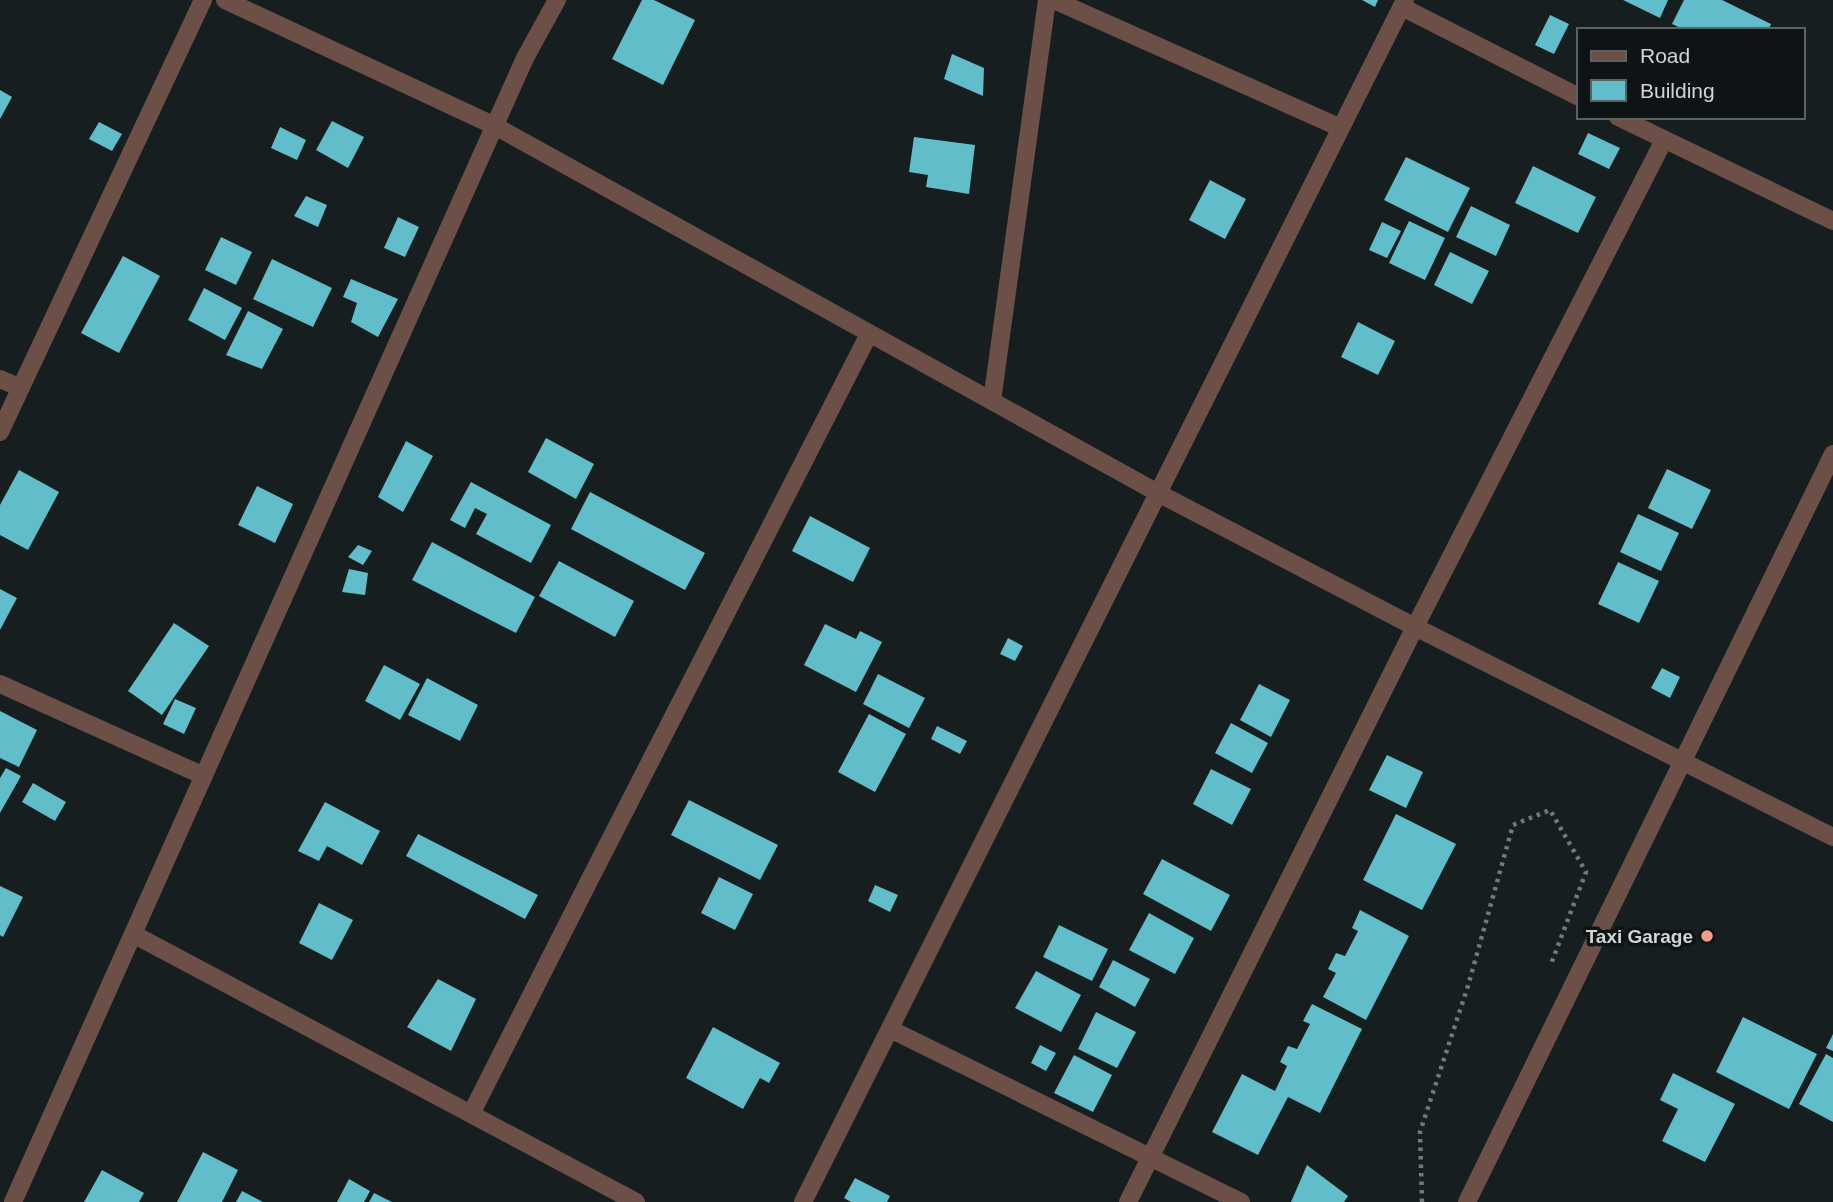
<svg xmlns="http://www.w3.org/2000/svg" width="1833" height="1202" viewBox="0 0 1833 1202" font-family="Arial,sans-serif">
<rect width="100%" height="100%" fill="#171e1f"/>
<!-- building -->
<path fill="#60bdc9" d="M642,0H654L695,20L663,85L612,59Z
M1362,0H1378L1375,7Z
M1623,0H1668L1660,18Z
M1684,0H1722L1771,24L1768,30H1685L1672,24Z
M1550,15L1569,24L1554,54L1535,45Z
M952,54L984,68L983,96L944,79Z
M0,90L12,97L0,119Z
M332,121L364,137L348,168L316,150Z
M99,122L122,134L112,151L89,139Z
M280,127L306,140L297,160L271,148Z
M1588,133L1620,148L1609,169L1578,154Z
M914,137L975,145L969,194L926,187L928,175L909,172Z
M1406,157L1470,188L1448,232L1384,200Z
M1533,166L1596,197L1578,233L1515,203Z
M1210,180L1246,199L1225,239L1189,220Z
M306,196L327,205L318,227L294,216Z
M1471,206L1510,225L1496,256L1456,237Z
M398,217L419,227L405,257L384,248Z
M1409,221L1445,238L1425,280L1389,263Z
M1382,222L1401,231L1387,258L1369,250Z
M221,237L252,252L236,285L205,270Z
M1450,252L1489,271L1472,304L1434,285Z
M123,256L160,276L119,353L81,333Z
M272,259L332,288L313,327L253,299Z
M351,279L398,299L378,337L351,322L357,303L343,297Z
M204,288L242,308L225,340L188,320Z
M248,311L283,329L262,369L226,355Z
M1358,322L1395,341L1378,375L1341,357Z
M546,438L594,464L576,499L528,472Z
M406,441L433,456L403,512L378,497Z
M1667,469L1711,490L1692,529L1648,508Z
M19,470L59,492L28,550L0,535V505Z
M471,482L551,525L531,563L476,534L487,514L475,508L465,528L450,520Z
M257,486L293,504L275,543L238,525Z
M590,492L705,553L685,590L571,529Z
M1638,514L1679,533L1661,571L1620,552Z
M810,516L870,548L853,582L792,551Z
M432,542L535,597L516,633L412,580Z
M358,545L372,551L363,565L348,557Z
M559,561L634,601L615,637L539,596Z
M1618,562L1659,581L1639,623L1598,604Z
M349,569L368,573L365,595L342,592Z
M0,589L17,598L0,630Z
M174,623L209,646L162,715L128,691Z
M825,624L856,639L860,631L882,642L856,692L804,665Z
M1008,638L1023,646L1015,661L1000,654Z
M384,665L420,684L400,720L365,701Z
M1662,668L1680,677L1670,698L1651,688Z
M878,674L925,698L909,728L863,704Z
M427,678L478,705L460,741L408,715Z
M1259,684L1290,700L1271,737L1240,720Z
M175,699L196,708L184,734L163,724Z
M0,711L37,730L19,767L0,758Z
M869,714L906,734L875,792L838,772Z
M1231,723L1268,743L1252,773L1215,753Z
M937,726L967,741L960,754L931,739Z
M1387,755L1423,772L1406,808L1369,790Z
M6,768L21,776L0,813V778Z
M1211,769L1251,789L1232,825L1193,804Z
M33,783L66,802L55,821L22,802Z
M689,800L778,845L760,880L671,835Z
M325,802L380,831L362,865L327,846L319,861L298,851Z
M1396,814L1456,844L1422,910L1363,880Z
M418,834L538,895L525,919L406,856Z
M1162,859L1230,895L1211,931L1143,894Z
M719,877L753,894L735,930L701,913Z
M875,885L898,895L890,912L868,901Z
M0,886L23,897L3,937L0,935Z
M319,903L353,920L332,960L299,943Z
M1360,910L1409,936L1366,1020L1323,997L1336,973L1328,969L1336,953L1345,956L1358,931L1352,928Z
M1149,913L1194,938L1175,974L1129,950Z
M1059,925L1108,949L1092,981L1043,957Z
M1113,960L1150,979L1135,1007L1099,987Z
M1036,971L1081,995L1061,1032L1015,1008Z
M438,979L476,999L451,1051L407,1027Z
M1312,1004L1362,1029L1320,1113L1288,1097L1258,1155L1212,1132L1242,1074L1275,1091L1287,1066L1280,1062L1288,1046L1297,1049L1310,1024L1303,1021Z
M1096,1012L1136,1032L1117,1068L1078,1049Z
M1743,1017L1817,1054L1789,1109L1716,1072Z
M713,1027L780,1063L769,1083L760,1078L743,1109L686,1078Z
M1833,1034V1051L1826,1048Z
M1040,1045L1056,1053L1046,1071L1031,1063Z
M1826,1054L1833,1058V1122L1799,1104Z
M1074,1055L1112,1075L1093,1112L1054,1093Z
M1673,1073L1735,1104L1705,1162L1662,1141L1678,1109L1660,1100Z
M203,1152L238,1170L222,1202H177Z
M1307,1165L1348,1196L1344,1202H1291Z
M102,1170L144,1193L139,1202H84Z
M855,1178L890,1196L887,1202H851L844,1198Z
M349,1179L370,1191L364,1202H337Z
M242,1191L263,1202H236Z
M374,1193L392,1202H369Z"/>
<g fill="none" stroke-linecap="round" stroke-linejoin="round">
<!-- path -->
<path stroke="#737879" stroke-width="4.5" stroke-dasharray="3.5 5" stroke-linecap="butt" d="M1422,1202L1420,1132L1468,986L1513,825L1550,810L1586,872L1551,964"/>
<!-- minor -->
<path stroke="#6c5048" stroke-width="18" d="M225,0L495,126L1158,493L1415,627L1833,837
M1054,0L1341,128
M1402,7L1579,97
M1618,117L1833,221
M0,379L21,388
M992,401L1047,0
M0,432L203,0
M0,684L204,776
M133,934L636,1202
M890,1029L1241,1202
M471,1114L588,883L869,334
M13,1202L525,58L557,0
M803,1202L1405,0
M1128,1202L1415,627L1664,140
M1467,1202L1833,454"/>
</g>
<!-- markers -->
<circle fill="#f49e87" stroke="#0e1415" stroke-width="2.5" cx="1707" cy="936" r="7"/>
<g text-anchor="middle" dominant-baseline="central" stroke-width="7" stroke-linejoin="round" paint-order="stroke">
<!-- poi labels -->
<g font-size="19" font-weight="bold" fill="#d0d4d5" stroke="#0e1415" text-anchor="end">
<text x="1693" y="936">Taxi Garage</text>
</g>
</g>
<!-- legend -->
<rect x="1577" y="28" width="228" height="91" fill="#0e1415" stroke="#5c6162" stroke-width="2"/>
<rect x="1591" y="51" width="35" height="10" fill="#6c5048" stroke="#5c6162" stroke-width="2"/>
<text x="1640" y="63" font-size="21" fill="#d0d4d5">Road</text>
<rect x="1591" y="80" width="35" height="21" fill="#60bdc9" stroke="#5c6162" stroke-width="2"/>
<text x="1640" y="98" font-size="21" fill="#d0d4d5">Building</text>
</svg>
